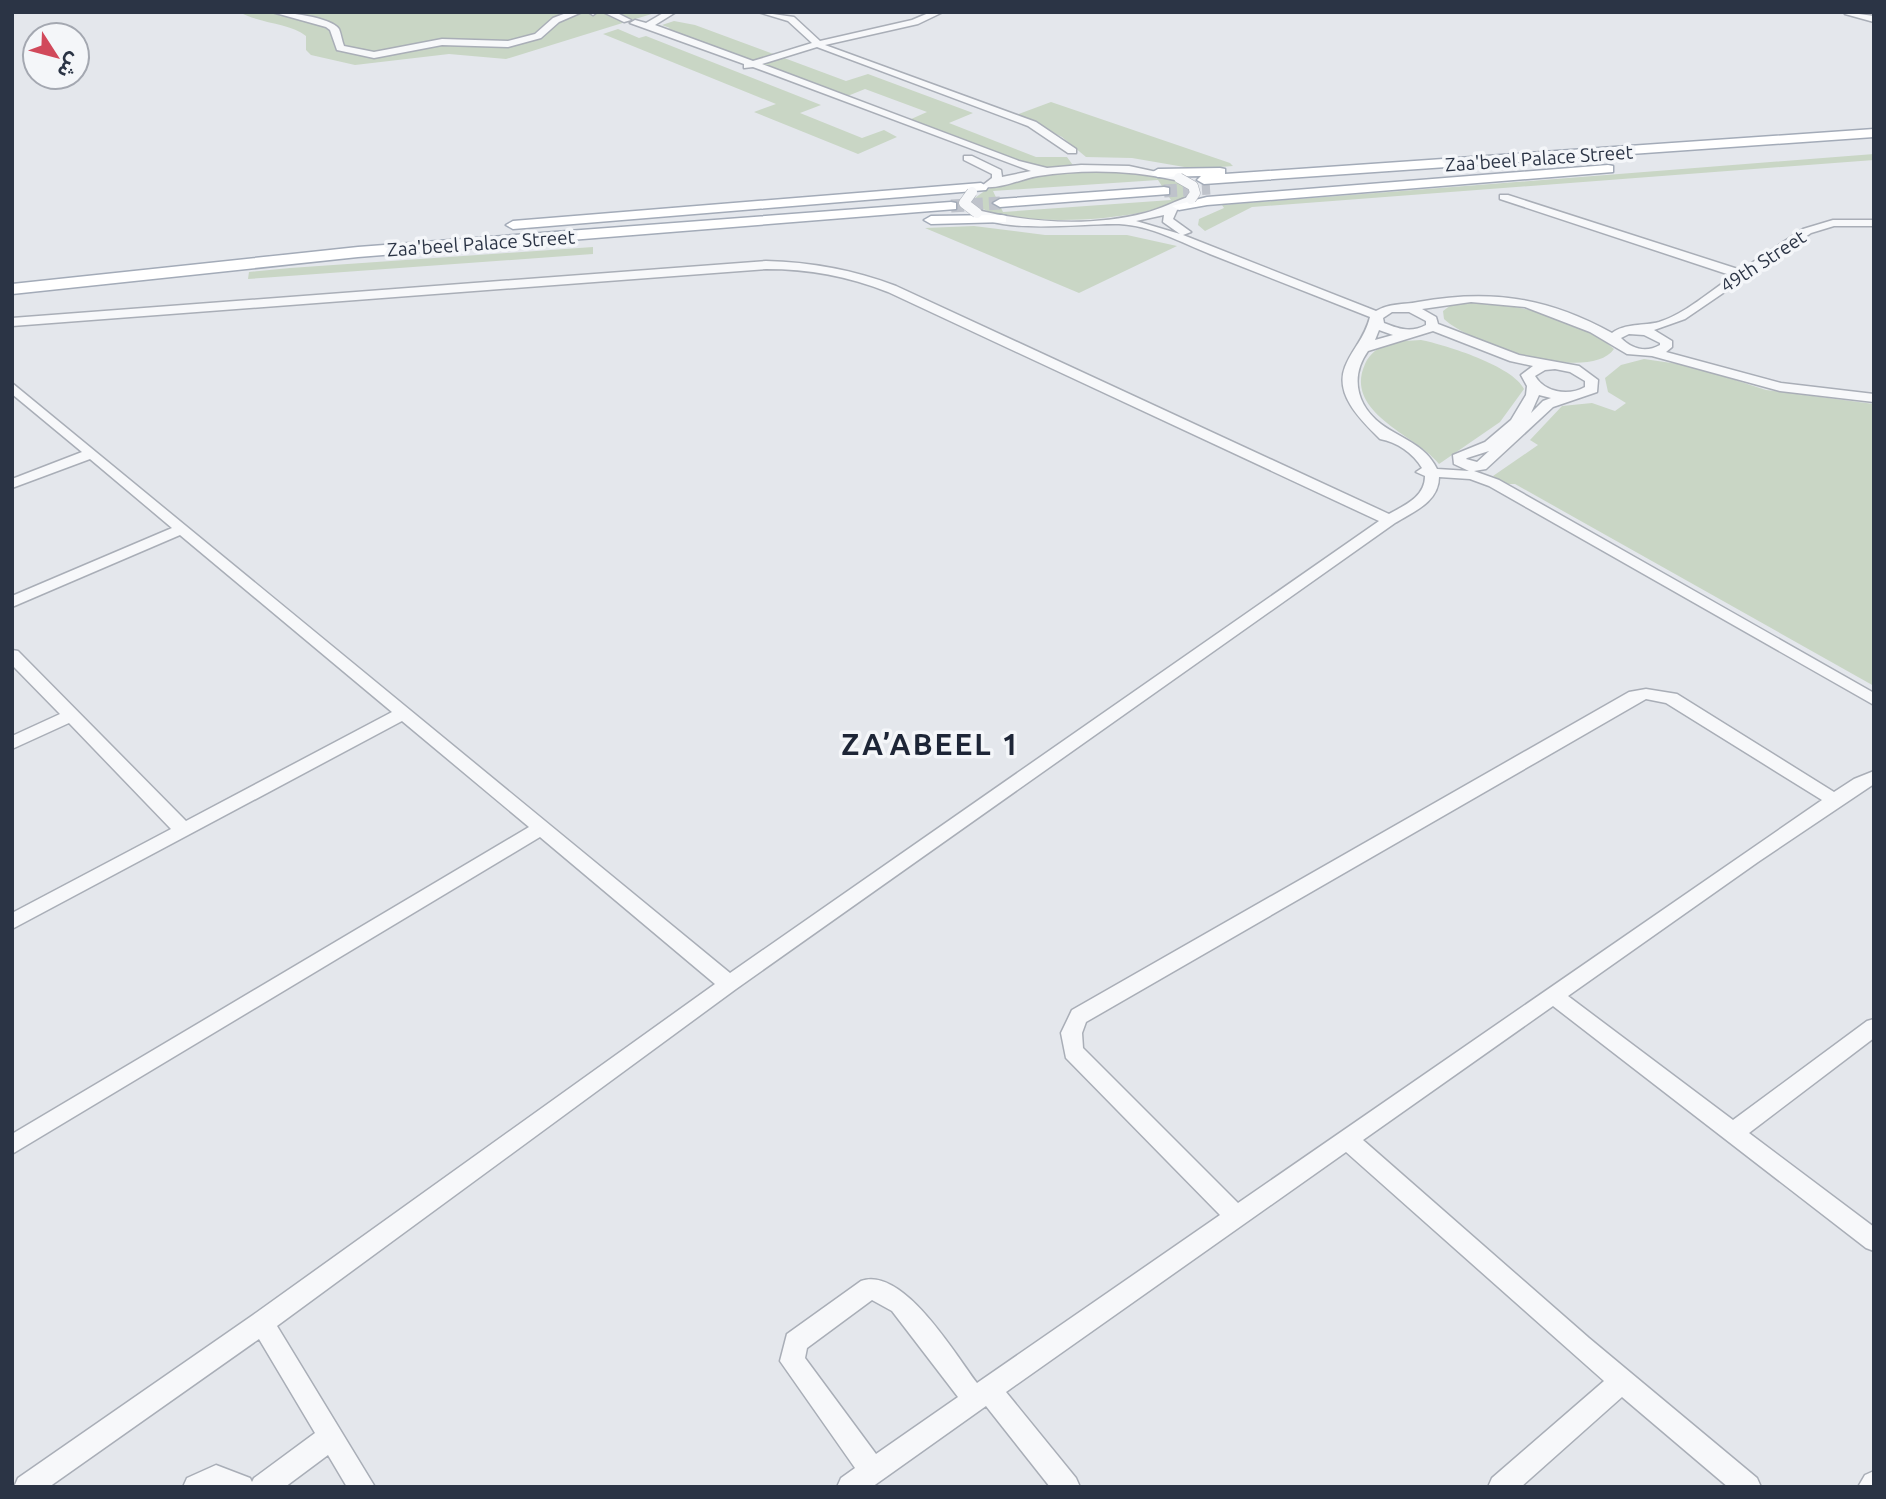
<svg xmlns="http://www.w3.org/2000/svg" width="1886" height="1499" viewBox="0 0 1886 1499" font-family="Ubuntu,'Noto Sans Arabic',sans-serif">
<rect width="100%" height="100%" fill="#e4e7ec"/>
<!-- green -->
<path fill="#c9d6c5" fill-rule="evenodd" d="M239,12H658L506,59L449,54L355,65L311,55L306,50V36C290,23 261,24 239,12Z
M674,21L695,25L846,81L868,74L973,113L949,123L1036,157H1067L1075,168L1034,167L909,120L927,112L865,89L845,97L666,30L670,28L662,25Z
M618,29L639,38L646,36L821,105L800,113L862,138L884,130L897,137L858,154L754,112L776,104L603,34Z
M1051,102L1230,163L1233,166L1196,169L1132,158L1086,157L1062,137L1016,115Z
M1874,154V160L1252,207L1205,231L1198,225L1199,219L1224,208L1222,205Z
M1088,172C1113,172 1176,169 1189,192C1166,223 1003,230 975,204V198C1002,174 1056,174 1088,172ZM1158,180L1171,200L1003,212L993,191Z
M974,226L1045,235H1127L1177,246L1079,293L925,228Z
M593,247V254L248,279L249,272L290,268Z
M1470,301C1516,305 1579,316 1614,349C1589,384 1470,344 1444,319L1443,311L1451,305Z
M1421,340C1446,345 1513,366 1524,389L1500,422L1439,464C1416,435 1343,413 1365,364C1375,342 1400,341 1421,340Z
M1644,359L1692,366L1766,390L1874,404V686L1515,484H1508L1493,476L1538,445L1530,440L1562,406L1592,403L1615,411L1626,403L1608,392L1605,378L1621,365Z"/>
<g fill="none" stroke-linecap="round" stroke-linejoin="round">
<!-- major-tunnel -->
<path stroke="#bfc3cb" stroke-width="13" stroke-dasharray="13 6" stroke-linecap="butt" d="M1164,191L1210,188
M951,206L1000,203"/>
<!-- minor casing -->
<g stroke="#a9aeb7" stroke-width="3">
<path id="minor" d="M272,12C285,12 331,17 339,29C341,34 342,41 344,46L374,52L442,39L508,41L535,34L553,18L569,12H582L559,22L541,38L508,47L442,45L374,58L337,50L330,30L326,27Z
M588,12H597L593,15Z
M603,12H615L631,20L624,22Z
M665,12H676L655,25L753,61L812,43L788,21L758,12L794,17L820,41L912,20L931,12H943L918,24L825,45L1036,122L1076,149V153H1068L1028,126L817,47L762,64L1019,161L1047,168L1081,165L1129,166L1180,177L1175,180C1129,170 1084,169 1038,176C1021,179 1001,189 984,187L983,185L992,178V174L964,160V156H972L1001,170L1002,177L1031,171L753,67L744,68V64L630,23L635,20L646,23Z
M1844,12L1874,16V22L1845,14Z
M1500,195H1508L1741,270L1803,229L1833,220H1874V226H1834L1811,233L1685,319L1654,330L1672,341V347L1666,352L1781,383L1874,394V402L1780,391L1652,356L1627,354L1590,332L1525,307L1471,302L1422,309L1436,317L1438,324L1519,355L1579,366L1598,380L1597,392L1553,407L1486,469L1474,471L1499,480L1874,693V705L1489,486L1470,479L1439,477C1439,502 1413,512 1395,523L736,989L277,1326L375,1487H347L328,1455L285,1487H183L187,1478L216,1465L250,1478L252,1482L254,1478L315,1433L259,1339L49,1487H14L18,1478L253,1315L715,984L540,837L12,1154V1134L529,827L402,721L12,929V913L171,829L69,723L12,749V736L60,714L12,665V650L18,651L186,821L392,712L180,535L12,607V596L172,528L90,459L12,488V479L82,452L12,394V383L730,973L1379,521L888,292C848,276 809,269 766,269L12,326V318L766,261C811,262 854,270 896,286L1389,514C1405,505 1425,497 1425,476L1416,472L1422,468C1413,453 1397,442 1380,439C1362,421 1334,395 1345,367C1353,347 1364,340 1370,317C1316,296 1263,275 1210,254C1182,243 1150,225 1119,224C1082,223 1002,235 971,213L977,210C1031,223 1091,227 1145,213C1161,209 1175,201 1191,196L1197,199L1195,201L1177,210L1173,219L1191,232L1183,235L1376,311C1389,303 1403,305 1418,302C1490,289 1547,297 1612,333C1625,323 1644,326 1659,322C1685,314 1710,291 1733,276L1500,199ZM1164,215L1163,222L1180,234L1136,221ZM1392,312H1409L1426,321V325C1411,333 1399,329 1384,323L1383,318ZM1379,330L1393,335L1375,340ZM1433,331L1510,361L1533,366L1521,375L1527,386L1526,395L1511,420L1485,442L1453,455L1454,464L1469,471L1437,469C1425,444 1401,439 1381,424C1356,405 1350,376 1368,351ZM1629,334L1644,335L1660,343V345C1646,353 1632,349 1621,338ZM1555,369L1570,372L1585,381V387C1569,396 1545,393 1535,376L1545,370ZM1539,395L1551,398L1543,401L1531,413ZM1489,451L1477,462L1466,459L1467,458Z
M1646,689L1677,694L1834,792L1854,779L1874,771V784L1758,862L1568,996L1733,1120L1867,1021L1874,1019V1038L1749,1133L1874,1227V1251L1866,1248L1553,1006L1363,1140L1589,1338L1757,1478L1761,1487H1728L1622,1397L1521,1487H1488L1492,1478L1604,1381L1346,1152L1006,1392L1076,1478L1080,1487H1050L986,1406L872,1487H837L841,1478L855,1468L780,1361L787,1334L861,1281C903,1266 955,1354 977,1383L1220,1215L1066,1058L1061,1033L1072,1010L1629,692ZM1646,699L1666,703L1822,800L1238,1203L1083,1048L1082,1033L1086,1022ZM872,1300L892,1311L958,1397L876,1454L805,1358L807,1348Z
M1874,1471V1487H1858L1865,1475Z"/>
</g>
<!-- major casing -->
<g stroke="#a3abb8" stroke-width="3">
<path id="major" d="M1874,129V137L1204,184L1197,180L1201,176L1158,177L1151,173L1158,169L1220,168L1225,169V174Z
M1608,165L1613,166V172L1207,205L1179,210L1172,206L1207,197Z
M981,183L988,187L986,190L513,229L506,225L513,221Z
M1164,187L1169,188V194L1000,207L993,203L1000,199Z
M951,202L956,203V209L358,257L12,294V284L358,247Z
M1001,215L1006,216V222L931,224L924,220L931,216Z"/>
</g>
<!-- minor -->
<use href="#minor" fill="#f7f8fa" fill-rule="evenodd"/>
<!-- major -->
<use href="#major" fill="#fff" fill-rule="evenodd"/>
<!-- minor-bridge casing -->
<g stroke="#a9aeb7" stroke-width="11" stroke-linecap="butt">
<path id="minor-bridge" d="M1179,178L1193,186L1195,193L1191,199
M972,192L964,203L977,213"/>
</g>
<!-- minor-bridge -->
<use href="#minor-bridge" stroke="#f7f8fa" stroke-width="10"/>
</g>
<g text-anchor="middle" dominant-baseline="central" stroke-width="7" stroke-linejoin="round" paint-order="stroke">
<!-- far-street labels -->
<g font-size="19" fill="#2b3445" stroke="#f4f6f9">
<text transform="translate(1539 158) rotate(-4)">Zaa'beel Palace Street</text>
<text transform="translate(481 243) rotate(-4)">Zaa'beel Palace Street</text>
<text transform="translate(1763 261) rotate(-33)">49th Street</text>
</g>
<!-- district labels -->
<g font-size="30" font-weight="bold" letter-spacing="2" fill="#1d2536" stroke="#f4f6f9">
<text x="931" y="744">ZA’ABEEL 1</text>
</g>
</g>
<!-- border -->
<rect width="1886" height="1499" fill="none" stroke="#2b3445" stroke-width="28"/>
<!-- north arrow -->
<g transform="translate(56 56) rotate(126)"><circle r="33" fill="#f4f6f9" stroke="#a4a8b1" stroke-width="2"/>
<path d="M0-5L12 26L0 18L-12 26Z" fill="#d1495b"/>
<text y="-10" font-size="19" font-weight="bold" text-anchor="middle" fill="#2b3445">ش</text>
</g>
</svg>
